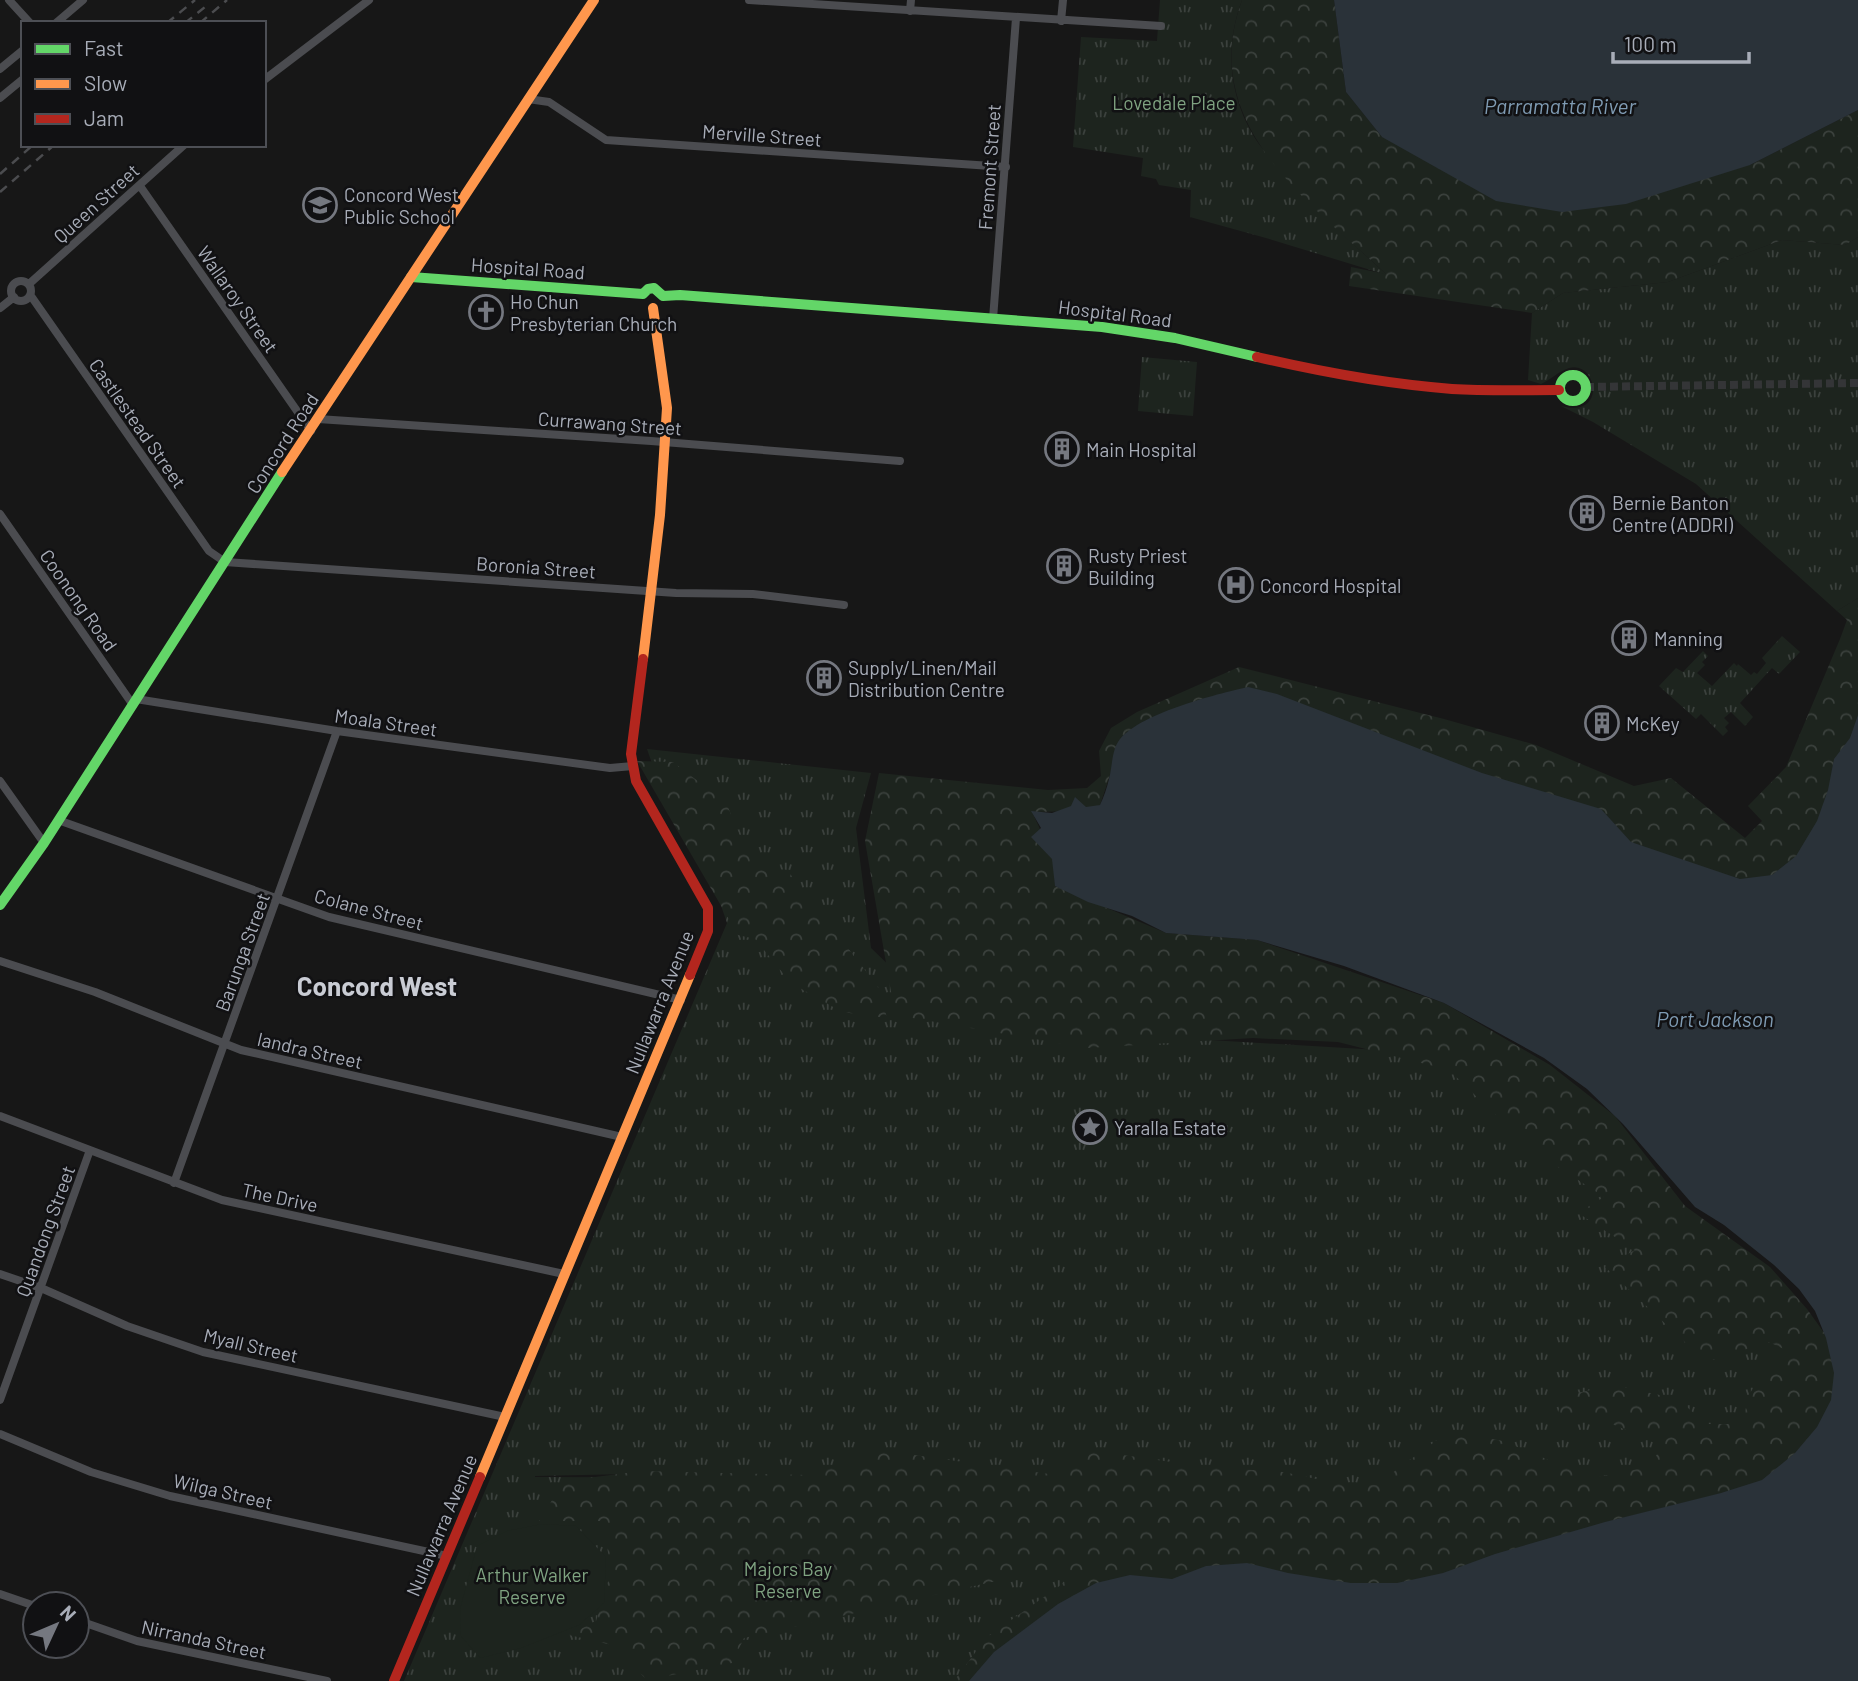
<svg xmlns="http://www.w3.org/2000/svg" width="1858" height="1681" viewBox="0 0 1858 1681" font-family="Barlow,sans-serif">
<defs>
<pattern id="grass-tufts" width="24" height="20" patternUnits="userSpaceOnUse" patternTransform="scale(1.75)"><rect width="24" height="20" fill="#1d241e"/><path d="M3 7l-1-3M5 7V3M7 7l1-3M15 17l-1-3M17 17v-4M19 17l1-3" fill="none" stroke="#3b413d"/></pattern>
<pattern id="forest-crowns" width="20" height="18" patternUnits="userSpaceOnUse" patternTransform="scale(1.75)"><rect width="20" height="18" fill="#1d241e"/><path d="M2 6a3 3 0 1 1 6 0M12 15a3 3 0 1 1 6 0" fill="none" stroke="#3b413d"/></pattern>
</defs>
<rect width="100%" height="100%" fill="#171717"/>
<!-- grass -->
<path fill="url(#grass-tufts)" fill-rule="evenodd" d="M1160,0H1242C1225,45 1228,93 1253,135C1259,146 1269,155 1276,165C1309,205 1349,240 1387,275L1266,238L1190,217L1191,190L1159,185L1156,179L1141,176L1143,158L1073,147L1081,37L1157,41Z
M1858,237V598L1837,611L1696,484L1593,422L1561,406C1608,419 1597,360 1569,368C1559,371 1550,380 1541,384L1528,380L1532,313L1563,293L1668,282L1782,240L1845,245Z
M1142,357L1197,362L1193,416L1138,411Z
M1782,636L1800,652L1779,674L1772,668L1740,703L1753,717L1745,726L1731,712L1724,718L1729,723L1725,727L1728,731L1723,736L1701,714L1696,719L1659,686L1676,668L1683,672L1703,651L1708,656L1702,662L1705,665L1697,673L1712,686L1734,663L1737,666L1738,664L1751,675L1754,672L1757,674L1766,663L1762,658Z
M647,749L871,773L856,828L871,948L901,977L1023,1029L1396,1051L1470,1068L1790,1341L1791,1388L1699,1463L1172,1579L969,1681H404L727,923L703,853L662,792ZM674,1473L806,1478L535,1477V1476Z"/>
<!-- forest -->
<path fill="url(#forest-crowns)" d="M1242,0H1334L1346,92L1382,137L1750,165L1858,110V237L1845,245L1782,240L1668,282L1563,293L1532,313L1349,286L1351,267L1386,274C1307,200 1197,124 1242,0Z
M1858,598V744L1796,873L1737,888L1112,769L1100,805L1082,811L1032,812L1054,859L1055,886L1166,933L1257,940L1444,1003L1550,1065L1615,1116L1685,1206L1770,1267L1807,1309L1838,1352L1850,1401L1797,1492L993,1681H954L986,1638L1082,1570L1005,1579L744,1638L732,1663L647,1680L612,1645L569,1635L596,1621L611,1572L603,1521H539L564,1481L642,1471L808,1475L886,1451L1049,1474L1088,1450L1206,1467L1283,1472L1326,1481L1376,1485L1449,1431L1503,1441L1592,1478L1648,1467L1663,1446L1612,1424L1557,1415L1564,1396L1613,1385L1678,1399L1706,1424H1743L1748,1396L1768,1366L1790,1352L1769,1342L1706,1362L1605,1267L1635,1250L1578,1213L1604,1197L1531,1149L1449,1070L1338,1042L1253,1038L1087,1048L895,1015L865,841L879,773L1048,790L1087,788L1101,776L1099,751L1111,728L1137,712L1239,667L1444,719L1536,745L1634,786L1671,778L1745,838L1762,821L1748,806L1786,767L1840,639L1847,620L1837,611Z
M637,761L673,762L708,789L722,793L753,867L787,870L879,988L887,1018L842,1012L791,983L755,939L738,935Z"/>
<!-- pitch -->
<path fill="#1d241e" d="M542,1524L576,1526L606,1557L604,1603L579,1625L521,1648L480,1658L461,1636L460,1609L477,1546L507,1531Z"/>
<!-- water -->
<path fill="#2a3239" d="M1334,0H1858V110L1750,165L1626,204L1562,212L1496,201L1382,137L1346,92Z
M1248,687L1277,694L1482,773L1601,809L1631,842L1740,879L1772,875L1796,856L1817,821L1828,790L1834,759L1850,738L1858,715V1681H969L994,1652L1058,1604L1096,1583L1130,1575L1172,1579L1206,1566L1247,1563L1288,1573L1351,1583H1397L1443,1573L1495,1554L1605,1522L1721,1493L1762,1480L1795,1453L1817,1427L1831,1400L1834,1373L1826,1338L1815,1311L1799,1289L1774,1265L1724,1225L1695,1207L1623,1124L1587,1089L1544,1058L1444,1003L1344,966L1257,940L1166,933L1132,916L1088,902L1055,886L1052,859L1031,837L1041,828L1031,811L1052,813L1071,806L1075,797L1086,807L1100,805C1104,796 1107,788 1109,779C1112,768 1112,751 1118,742C1136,714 1217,694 1248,687Z"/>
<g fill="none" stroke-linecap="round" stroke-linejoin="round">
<!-- street-tunnel -->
<path stroke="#343537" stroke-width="8" stroke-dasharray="8 4" stroke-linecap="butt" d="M1586,387L1858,383"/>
<!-- street -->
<path stroke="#4b4c50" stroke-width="8" d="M9,0L30,23
M749,0L1161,26
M910,11L911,0
M1061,21L1063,0
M56,23L83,0
M0,69L23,50
M264,80L369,0
M0,98L23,79
M528,99L549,102L606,140L1006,167
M140,186L311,431
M11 291a10 10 0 1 1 20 0a10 10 0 1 1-20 0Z
M29,284L184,145
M31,296L209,551L225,562L676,593L753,594L844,605
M0,308L14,297
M993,319L1016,18
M318,419L651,441L900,461
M0,514L133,705
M136,699L337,731L610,768L633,766
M0,781L44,843
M58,820L329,917L681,1000
M0,961L95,992L241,1050L622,1137
M0,1116L222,1200L564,1274
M174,1183L337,731
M0,1274L41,1288L127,1326L203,1352L505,1417
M0,1400L90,1150
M0,1434L91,1472L170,1496L447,1556
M0,1594L35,1606
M77,1620L137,1641L327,1681"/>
<!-- fast -->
<path stroke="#63d668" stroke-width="10" d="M411,277L643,294
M643,294L648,289L654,288L663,296
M663,296L680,295L1102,327L1175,338L1257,357
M1560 388a13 13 0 1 1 26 0a13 13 0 1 1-26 0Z
M0,905L44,843L282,472"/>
<!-- slow -->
<path stroke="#ff974d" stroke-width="10" d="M282,472L594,0
M643,659L660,515L667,408L653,308
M480,1477L690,975"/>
<!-- jam -->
<path stroke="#b3261e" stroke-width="10" d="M1257,357C1321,372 1386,384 1452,389C1487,391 1523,390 1559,390
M643,659L631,754L636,781L708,908V931L690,975
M394,1681L480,1477"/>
<!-- rail -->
<path stroke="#4b4c4f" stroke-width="2.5" stroke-dasharray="9 7" stroke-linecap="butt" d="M167,23L195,0
M185,23L205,7
M200,23L227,0
M0,174L33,145
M0,192L54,145"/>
</g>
<!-- icons -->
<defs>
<g id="school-ring" transform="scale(1.75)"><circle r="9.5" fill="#111113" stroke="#757880" stroke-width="1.5"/><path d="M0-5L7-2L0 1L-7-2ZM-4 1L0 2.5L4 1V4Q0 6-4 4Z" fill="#757880"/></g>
<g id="church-ring" transform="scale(1.75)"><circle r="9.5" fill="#111113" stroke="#757880" stroke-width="1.5"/><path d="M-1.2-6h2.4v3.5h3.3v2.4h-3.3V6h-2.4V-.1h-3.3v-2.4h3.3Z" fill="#757880"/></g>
<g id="building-ring" transform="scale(1.75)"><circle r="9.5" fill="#111113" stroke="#757880" stroke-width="1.5"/><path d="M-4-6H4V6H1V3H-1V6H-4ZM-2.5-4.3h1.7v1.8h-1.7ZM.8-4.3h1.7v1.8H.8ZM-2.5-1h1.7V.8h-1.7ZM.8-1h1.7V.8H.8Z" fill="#757880"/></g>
<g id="hospital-ring" transform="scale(1.75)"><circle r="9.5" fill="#111113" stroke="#757880" stroke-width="1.5"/><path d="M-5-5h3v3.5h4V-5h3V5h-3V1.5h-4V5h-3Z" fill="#757880"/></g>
<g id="sight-ring" transform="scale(1.75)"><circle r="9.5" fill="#111113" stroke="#757880" stroke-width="1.5"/><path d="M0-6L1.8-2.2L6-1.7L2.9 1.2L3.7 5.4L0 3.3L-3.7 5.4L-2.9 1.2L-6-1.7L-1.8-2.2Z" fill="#757880"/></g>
</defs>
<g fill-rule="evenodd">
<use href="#school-ring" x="320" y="205"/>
<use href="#church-ring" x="486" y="312"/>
<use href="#building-ring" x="1062" y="449"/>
<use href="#building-ring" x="1587" y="513"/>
<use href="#building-ring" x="1064" y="566"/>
<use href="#hospital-ring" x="1236" y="585"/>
<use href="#building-ring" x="1629" y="638"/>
<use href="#building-ring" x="824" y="678"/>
<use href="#building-ring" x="1602" y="723"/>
<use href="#sight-ring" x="1090" y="1127"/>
</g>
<g text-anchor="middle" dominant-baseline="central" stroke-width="5" stroke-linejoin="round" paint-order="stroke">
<!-- park labels -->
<g font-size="19" fill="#7fa381" stroke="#111113">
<text x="1174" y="102">Lovedale Place</text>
<text x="788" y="1568">Majors Bay<tspan x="788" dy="22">Reserve</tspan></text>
<text x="532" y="1574">Arthur Walker<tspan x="532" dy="22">Reserve</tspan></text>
</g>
<!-- street labels -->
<g font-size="19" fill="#a8adb8" stroke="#111113">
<text transform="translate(762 135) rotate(4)">Merville Street</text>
<text transform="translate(989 167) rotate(-86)">Fremont Street</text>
<text transform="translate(96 203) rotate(-42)">Queen Street</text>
<text transform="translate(528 268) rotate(4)">Hospital Road</text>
<text transform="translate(238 299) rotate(55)">Wallaroy Street</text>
<text transform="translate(1115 313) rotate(7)">Hospital Road</text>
<text transform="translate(138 423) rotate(55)">Castlestead Street</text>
<text transform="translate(610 423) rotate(4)">Currawang Street</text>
<text transform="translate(282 443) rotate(-57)">Concord Road</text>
<text transform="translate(536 567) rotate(4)">Boronia Street</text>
<text transform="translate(79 600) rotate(55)">Coonong Road</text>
<text transform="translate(386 722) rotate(8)">Moala Street</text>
<text transform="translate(369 909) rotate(15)">Colane Street</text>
<text transform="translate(242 952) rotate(-70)">Barunga Street</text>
<text transform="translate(659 1002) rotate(-68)">Nullawarra Avenue</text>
<text transform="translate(310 1050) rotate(13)">Iandra Street</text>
<text transform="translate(280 1197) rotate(12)">The Drive</text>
<text transform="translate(45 1231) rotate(-70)">Quandong Street</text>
<text transform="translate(251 1345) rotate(13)">Myall Street</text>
<text transform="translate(223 1491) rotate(13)">Wilga Street</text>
<text transform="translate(441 1525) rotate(-67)">Nullawarra Avenue</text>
<text transform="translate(204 1639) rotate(12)">Nirranda Street</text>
</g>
<!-- poi labels -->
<g font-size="19" fill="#a8adb8" stroke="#111113" text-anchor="start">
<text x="344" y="194">Concord West<tspan x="344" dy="22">Public School</tspan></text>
<text x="510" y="301">Ho Chun<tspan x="510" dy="22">Presbyterian Church</tspan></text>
<text x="1086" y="449">Main Hospital</text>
<text x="1612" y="502">Bernie Banton<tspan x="1612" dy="22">Centre (ADDRI)</tspan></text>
<text x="1088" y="555">Rusty Priest<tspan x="1088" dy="22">Building</tspan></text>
<text x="1260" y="585">Concord Hospital</text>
<text x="1654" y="638">Manning</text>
<text x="848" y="667">Supply/Linen/Mail<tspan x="848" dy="22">Distribution Centre</tspan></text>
<text x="1626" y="723">McKey</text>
<text x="1114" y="1127">Yaralla Estate</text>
</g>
<!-- water labels -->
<g font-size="21" font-style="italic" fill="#7f9bb3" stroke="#111113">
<text x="1560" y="105">Parramatta River</text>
<text x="1715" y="1018">Port Jackson</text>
</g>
<!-- district labels -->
<g font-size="26" font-weight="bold" fill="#c9ccd4" stroke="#111113">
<text x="377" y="985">Concord West</text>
</g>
</g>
<!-- legend -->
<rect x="21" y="21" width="245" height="126" fill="#111113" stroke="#4d4f55" stroke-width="2"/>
<rect x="35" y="44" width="35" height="10" fill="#63d668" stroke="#4d4f55" stroke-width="2"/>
<text x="84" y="56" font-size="21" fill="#a8adb8">Fast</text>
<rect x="35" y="79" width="35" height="10" fill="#ff974d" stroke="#4d4f55" stroke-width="2"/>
<text x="84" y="91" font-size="21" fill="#a8adb8">Slow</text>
<rect x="35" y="114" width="35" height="10" fill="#b3261e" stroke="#4d4f55" stroke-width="2"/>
<text x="84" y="126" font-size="21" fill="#a8adb8">Jam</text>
<!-- north arrow -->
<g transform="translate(56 1625) rotate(46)"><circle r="33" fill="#111113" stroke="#4d4f55" stroke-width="2"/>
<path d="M0-5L12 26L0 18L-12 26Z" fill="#757880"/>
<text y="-10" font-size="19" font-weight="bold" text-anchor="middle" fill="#a8adb8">N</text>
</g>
<!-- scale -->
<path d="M1613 52v10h136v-10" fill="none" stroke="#a8adb8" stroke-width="3.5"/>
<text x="1624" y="52" font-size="21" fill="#a8adb8" stroke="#111113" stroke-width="5" paint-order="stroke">100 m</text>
</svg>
